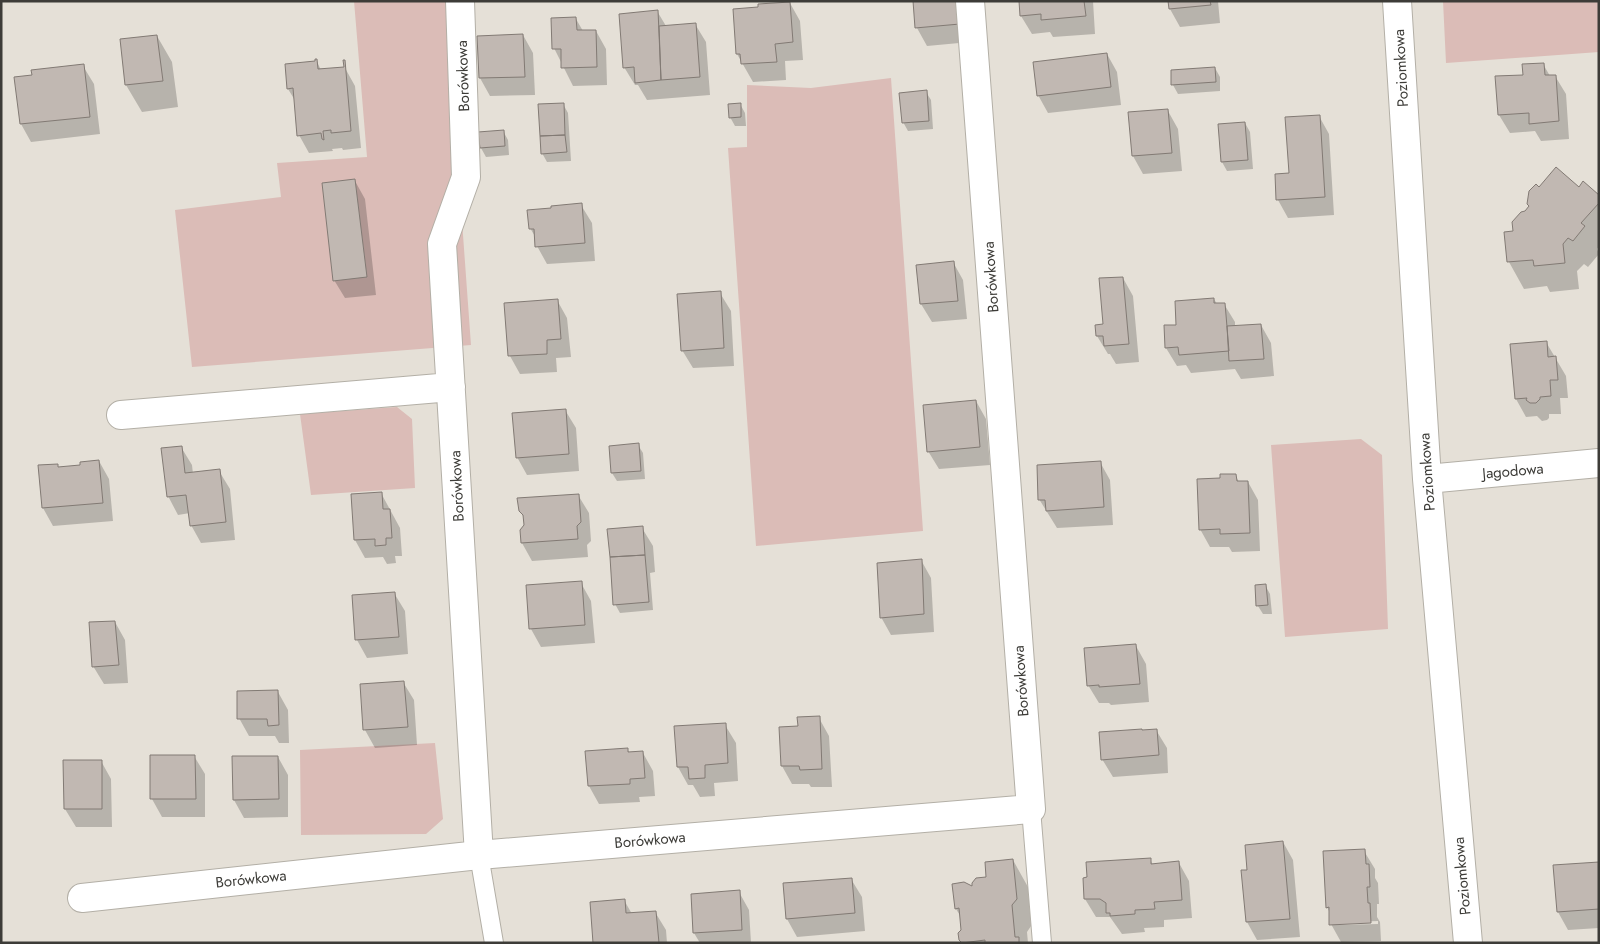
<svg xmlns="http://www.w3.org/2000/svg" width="1600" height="944" viewBox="0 0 1600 944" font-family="Jost,sans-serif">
<rect width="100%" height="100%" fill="#e5e0d7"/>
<!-- green -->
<path fill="#dbbcb7" d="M354,1H446L471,345L192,367L175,210L281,197L277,163L367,157Z
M1443,1H1599V52L1446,63Z
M891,78L923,531L756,546L728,148L747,147V85L811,88Z
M397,407L412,419L415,488L311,495L300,414Z
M1361,439L1382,455L1388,629L1285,637L1271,445Z
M435,743L443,819L426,834L301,835L300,750Z"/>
<!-- shadow -->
<path fill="#0003" fill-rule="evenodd" d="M964,1L970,42L927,46L917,28Z
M1020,1H1093L1095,34L1053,37L1050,32L1032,34L1021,16Z
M1169,1H1218L1220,23L1180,27L1170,9Z
M790,3L800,21L803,60L785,61L786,80L753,82L737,54L760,8Z
M657,11L666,26L695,24L706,42L710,95L647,100L638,85H635L624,67Z
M576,19L583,31H596L606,49L607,85L573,86L554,48Z
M523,35L533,53L535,95L490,96L480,78L478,37Z
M157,36L172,62L178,107L142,112L126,85L122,40Z
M1107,54L1117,72L1121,105L1048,113L1038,95Z
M317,62L321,70L345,68L355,86L361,148L343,150L342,148L332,149L333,151L309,153L299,135L296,102L288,89Z
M1543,64L1550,76H1555L1566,94L1569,139L1541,141L1535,131L1510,133L1499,115L1497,77L1524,76Z
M83,66L94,84L100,134L31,142L21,124L16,78L33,76Z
M1215,68L1220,77V91L1178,94L1173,85Z
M926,92L931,100L933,129L908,131L903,122Z
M563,104L568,113L571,161L547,162L542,153Z
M740,104L745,113L746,126H735L730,117Z
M1168,111L1178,129L1182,171L1143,174L1133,156L1130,114Z
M1319,116L1329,134L1334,215L1288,218L1278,200Z
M1245,123L1250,132L1253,169L1227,171L1222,162Z
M503,131L508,140L509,155L486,157L481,148Z
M355,181L365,199L376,295L345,298L334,280Z
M1579,188L1599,197V246L1597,249L1599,254L1588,267L1584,264L1577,271L1579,289L1550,292L1547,286L1524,289L1509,262L1506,233L1515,232L1539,189Z
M581,205L592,223L595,261L547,264L537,246L536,238L530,228Z
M953,262L963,280L967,319L932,322L921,304L918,266Z
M1123,278L1133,296L1139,362L1116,364L1110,354H1108L1097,336L1104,325Z
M720,293L731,311L734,366L693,368L682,350Z
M1214,299L1217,304H1224L1235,322V327L1261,325L1271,343L1274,376L1241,379L1235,369L1191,373L1186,365L1177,366L1166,348L1178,326Z
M557,300L567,318L571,357L556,358L557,372L520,374L510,356L506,304Z
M1546,342L1566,376L1568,398H1560L1561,414H1549V418L1547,420L1542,421L1537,416L1526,417L1516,399Z
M976,401L986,419L990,465L939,469L928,451Z
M565,410L576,428L579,471L527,475L517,457Z
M638,445L643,453L645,479L617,481L612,473Z
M181,447L192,465L193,474L219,471L230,489L235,540L201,543L191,525L190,513L178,515L168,496Z
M99,461L109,479L113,521L53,526L43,508L57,465L59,468L81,466Z
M1100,462L1110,480L1113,525L1057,528L1039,499Z
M1235,475L1239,482H1248L1258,500L1260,551L1232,552L1229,547H1210L1200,529L1221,479Z
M381,493L400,528L402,556H395L396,563L387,564L383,557L365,558L355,540L352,495Z
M578,495L589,513L591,541L587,545L588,557L532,561L522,543L521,530L525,526V519L520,511Z
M642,528L653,546L655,572L650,573L653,610L620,613L615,604Z
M921,560L931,578L934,632L891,635L881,617Z
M581,583L591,601L595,643L541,647L531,629Z
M1265,585L1270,594L1272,614H1263L1258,606Z
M394,593L405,611L408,654L367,658L357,640Z
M115,622L125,640L128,683L104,684L93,666Z
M1136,646L1146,664L1149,702L1111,705L1109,703H1099L1088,685Z
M403,682L414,700L417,745L375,748L365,730L361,685Z
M278,692L288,710L289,743H279L275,736H249L239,718Z
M819,718L829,736L832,787H811L809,784H792L782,766L780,728H799Z
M725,725L736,743L738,781L714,783L715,796L700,797L693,785H688L678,767Z
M1156,730L1167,748L1168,773L1113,777L1102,759L1142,731Z
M627,749L630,753H643L653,771L655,796L639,797L640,802L599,804L589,786L586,752Z
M151,756H194L205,774V817H162L152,799Z
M278,757L288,775V817L244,818L234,800Z
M101,761L111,779L112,827H76L65,809Z
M1283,842L1293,860L1300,937L1257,940L1247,922L1242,871H1249Z
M1364,851L1375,869V878L1378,883L1379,904H1377V917L1380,922L1381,941L1341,942L1331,924L1330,913L1327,907ZM1378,921V924L1338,925L1336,923Z
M1150,859L1153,865L1179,863L1189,881L1192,918L1164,920V927L1144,928L1145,932L1122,934L1110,917H1096L1085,899Z
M1013,860L1028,887L1031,926L1027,932L1028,943H962L961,917L956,909L973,888Z
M1599,863V928L1568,930L1558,912L1554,866Z
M851,879L862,897L865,931L797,937L787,919Z
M739,892L749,910L751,943H700L694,933Z
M624,900L632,914L655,912L666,930L667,943H594Z"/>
<!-- building -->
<path fill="#c1b8b2" stroke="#827a74" d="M913,1H958L960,24L915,28Z
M1019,1H1084L1086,16L1041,20V14L1020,16Z
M1168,1H1210L1211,5L1169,9Z
M790,2L793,42L775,44L777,62L741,64L740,54H736L733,9L758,7V4Z
M658,10L661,80L635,83L634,67L623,68L619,14Z
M576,17L577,30H596L597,67L561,68V49H552L551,18Z
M696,23L700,77L661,80L659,26Z
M523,34L525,77L479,78L477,36Z
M157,35L163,81L125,85L120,39Z
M1107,53L1111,87L1037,96L1033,62Z
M315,59H317L318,69L344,67L343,60H345L351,131L331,133V130L323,131L324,140L322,139L321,133L297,136L293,88L287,89L285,64L315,61Z
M1544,63L1545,75H1556L1559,121L1529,124V113L1498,115L1495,76L1523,75L1522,64Z
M84,64L90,117L20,124L14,77L32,75L31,70Z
M1215,67L1216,82L1171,85V70Z
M927,90L929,121L902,123L899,93Z
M564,103L565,135L540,136L538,104Z
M741,103V117L729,118L728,104Z
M1168,109L1172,153L1132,156L1128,112Z
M1320,115L1325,197L1276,200L1275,174L1289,173L1285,117Z
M1245,122L1248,160L1221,162L1218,124Z
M504,130L505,146L480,148L478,132Z
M565,135L567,152L541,154L540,136Z
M1556,167L1579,187L1583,181L1599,195V203L1581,223L1585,226L1573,241L1568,238L1563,244L1565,263L1534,266L1533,260L1507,262L1504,232L1513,231L1512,222L1521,212L1525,211L1529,206L1527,204L1529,191L1536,184L1539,187Z
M355,179L367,277L333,281L322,183Z
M582,203L585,243L535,247L534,229H529L527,210L551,208V206Z
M954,261L958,301L920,304L916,265Z
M1123,277L1129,344L1104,346L1103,336H1096L1095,325L1103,324L1099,278Z
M721,291L724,348L681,351L677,294Z
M1214,298V303H1225L1229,351L1179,355L1178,347L1165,348L1164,325H1176L1175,301Z
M558,299L561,339L547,340V354L508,356L504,303Z
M1261,324L1264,359L1229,361L1227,326Z
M1547,341L1548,357L1556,356L1558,380H1550L1551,396L1540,397V399L1536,403H1530L1526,400L1527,398L1515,399L1510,344Z
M976,400L980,447L927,452L923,405Z
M566,409L569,454L516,458L512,413Z
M639,443L641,471L611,473L609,446Z
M182,446L185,473L220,469L226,522L190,526L186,495L167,497L161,448Z
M99,460L103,503L42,508L38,465L58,464V467L80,465V462Z
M1101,461L1104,507L1046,511L1045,500H1038L1037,465Z
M1220,474H1236L1237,481H1248L1250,533L1220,534V529L1199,530L1197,479L1220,478Z
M382,492L383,509H390L392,538H386V545L375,546V539L354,540L351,494Z
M579,494L581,522L577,526L578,539L521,543L520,530L524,525L523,515L519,511L517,498Z
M643,526L645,555L610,557L607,529Z
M645,555L649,602L613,605L610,557Z
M922,559L924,614L880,618L877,563Z
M582,581L585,625L529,629L526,585Z
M1266,584L1268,605L1256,606L1255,585Z
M395,592L399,637L355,640L352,595Z
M115,621L119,665L92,667L89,622Z
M1136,644L1140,684L1099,687V685L1087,686L1084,648Z
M404,681L408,727L363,730L360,684Z
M278,690L279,725L268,726L267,719H237V691Z
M820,716L822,769L800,770L799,766H781L779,727L798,726L797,717Z
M726,723L728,763L705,765V778L689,779L688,767H677L674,726Z
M1142,729V730L1157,729L1159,755L1101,760L1099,732Z
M628,748V752L643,751L645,778L630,779V784L588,786L585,751Z
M150,755H195L196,799H150Z
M232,756H278L279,799L233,800Z
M63,760H102V809H64Z
M1283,841L1290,919L1246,922L1241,870H1247L1245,845Z
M1365,849L1366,864H1369L1370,887H1367L1368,903H1370L1371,923L1329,925V907L1326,908L1323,851Z
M1151,858V864L1179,861L1182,900L1154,902L1155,909L1135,910V914L1110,916V913H1106V903L1100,899H1084L1083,878L1087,877L1086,862Z
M1013,859L1017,899L1012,905L1015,937H1019V943H985V940L962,943L959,940L958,933L961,930L959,908L955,909L952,884L964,882L972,886V883L976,878L986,877L985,862Z
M1599,862V909L1557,912L1553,865Z
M852,878L855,913L786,919L783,883Z
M740,890L742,930L693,933L691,894Z
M625,899L626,913L656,911L659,943H593L590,902Z"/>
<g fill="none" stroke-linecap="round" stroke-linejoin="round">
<!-- service casing -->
<g stroke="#b3afa6" stroke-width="20">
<path id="service" d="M1031,809L1042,943
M479,855L494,943"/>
</g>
<!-- minor casing -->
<g stroke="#b3afa6" stroke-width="30">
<path id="minor" d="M460,1L466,177L442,244L479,855L1031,809L970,1
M1397,1L1427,479L1468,943
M121,415L451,387
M1427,479L1599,463
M82,898L479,855"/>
</g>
<!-- service -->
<use href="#service" stroke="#fff" stroke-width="18"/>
<!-- minor -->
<use href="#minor" stroke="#fff" stroke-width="28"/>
</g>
<g text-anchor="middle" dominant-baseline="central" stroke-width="5" stroke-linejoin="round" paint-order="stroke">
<!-- street labels -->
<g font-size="15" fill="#3d3c38" stroke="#fff">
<text transform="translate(1401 68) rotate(-93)">Poziomkowa</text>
<text transform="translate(463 76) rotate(-92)">Borówkowa</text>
<text transform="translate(991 277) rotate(-94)">Borówkowa</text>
<text transform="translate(1513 471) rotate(-5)">Jagodowa</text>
<text transform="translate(1427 472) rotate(-94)">Poziomkowa</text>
<text transform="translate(457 486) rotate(-93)">Borówkowa</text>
<text transform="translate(1021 681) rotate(-94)">Borówkowa</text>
<text transform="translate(650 840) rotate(-5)">Borówkowa</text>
<text transform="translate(1462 876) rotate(-95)">Poziomkowa</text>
<text transform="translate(251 879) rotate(-6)">Borówkowa</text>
</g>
</g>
<!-- border -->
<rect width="1600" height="944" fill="none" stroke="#3d3c38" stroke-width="5"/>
</svg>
